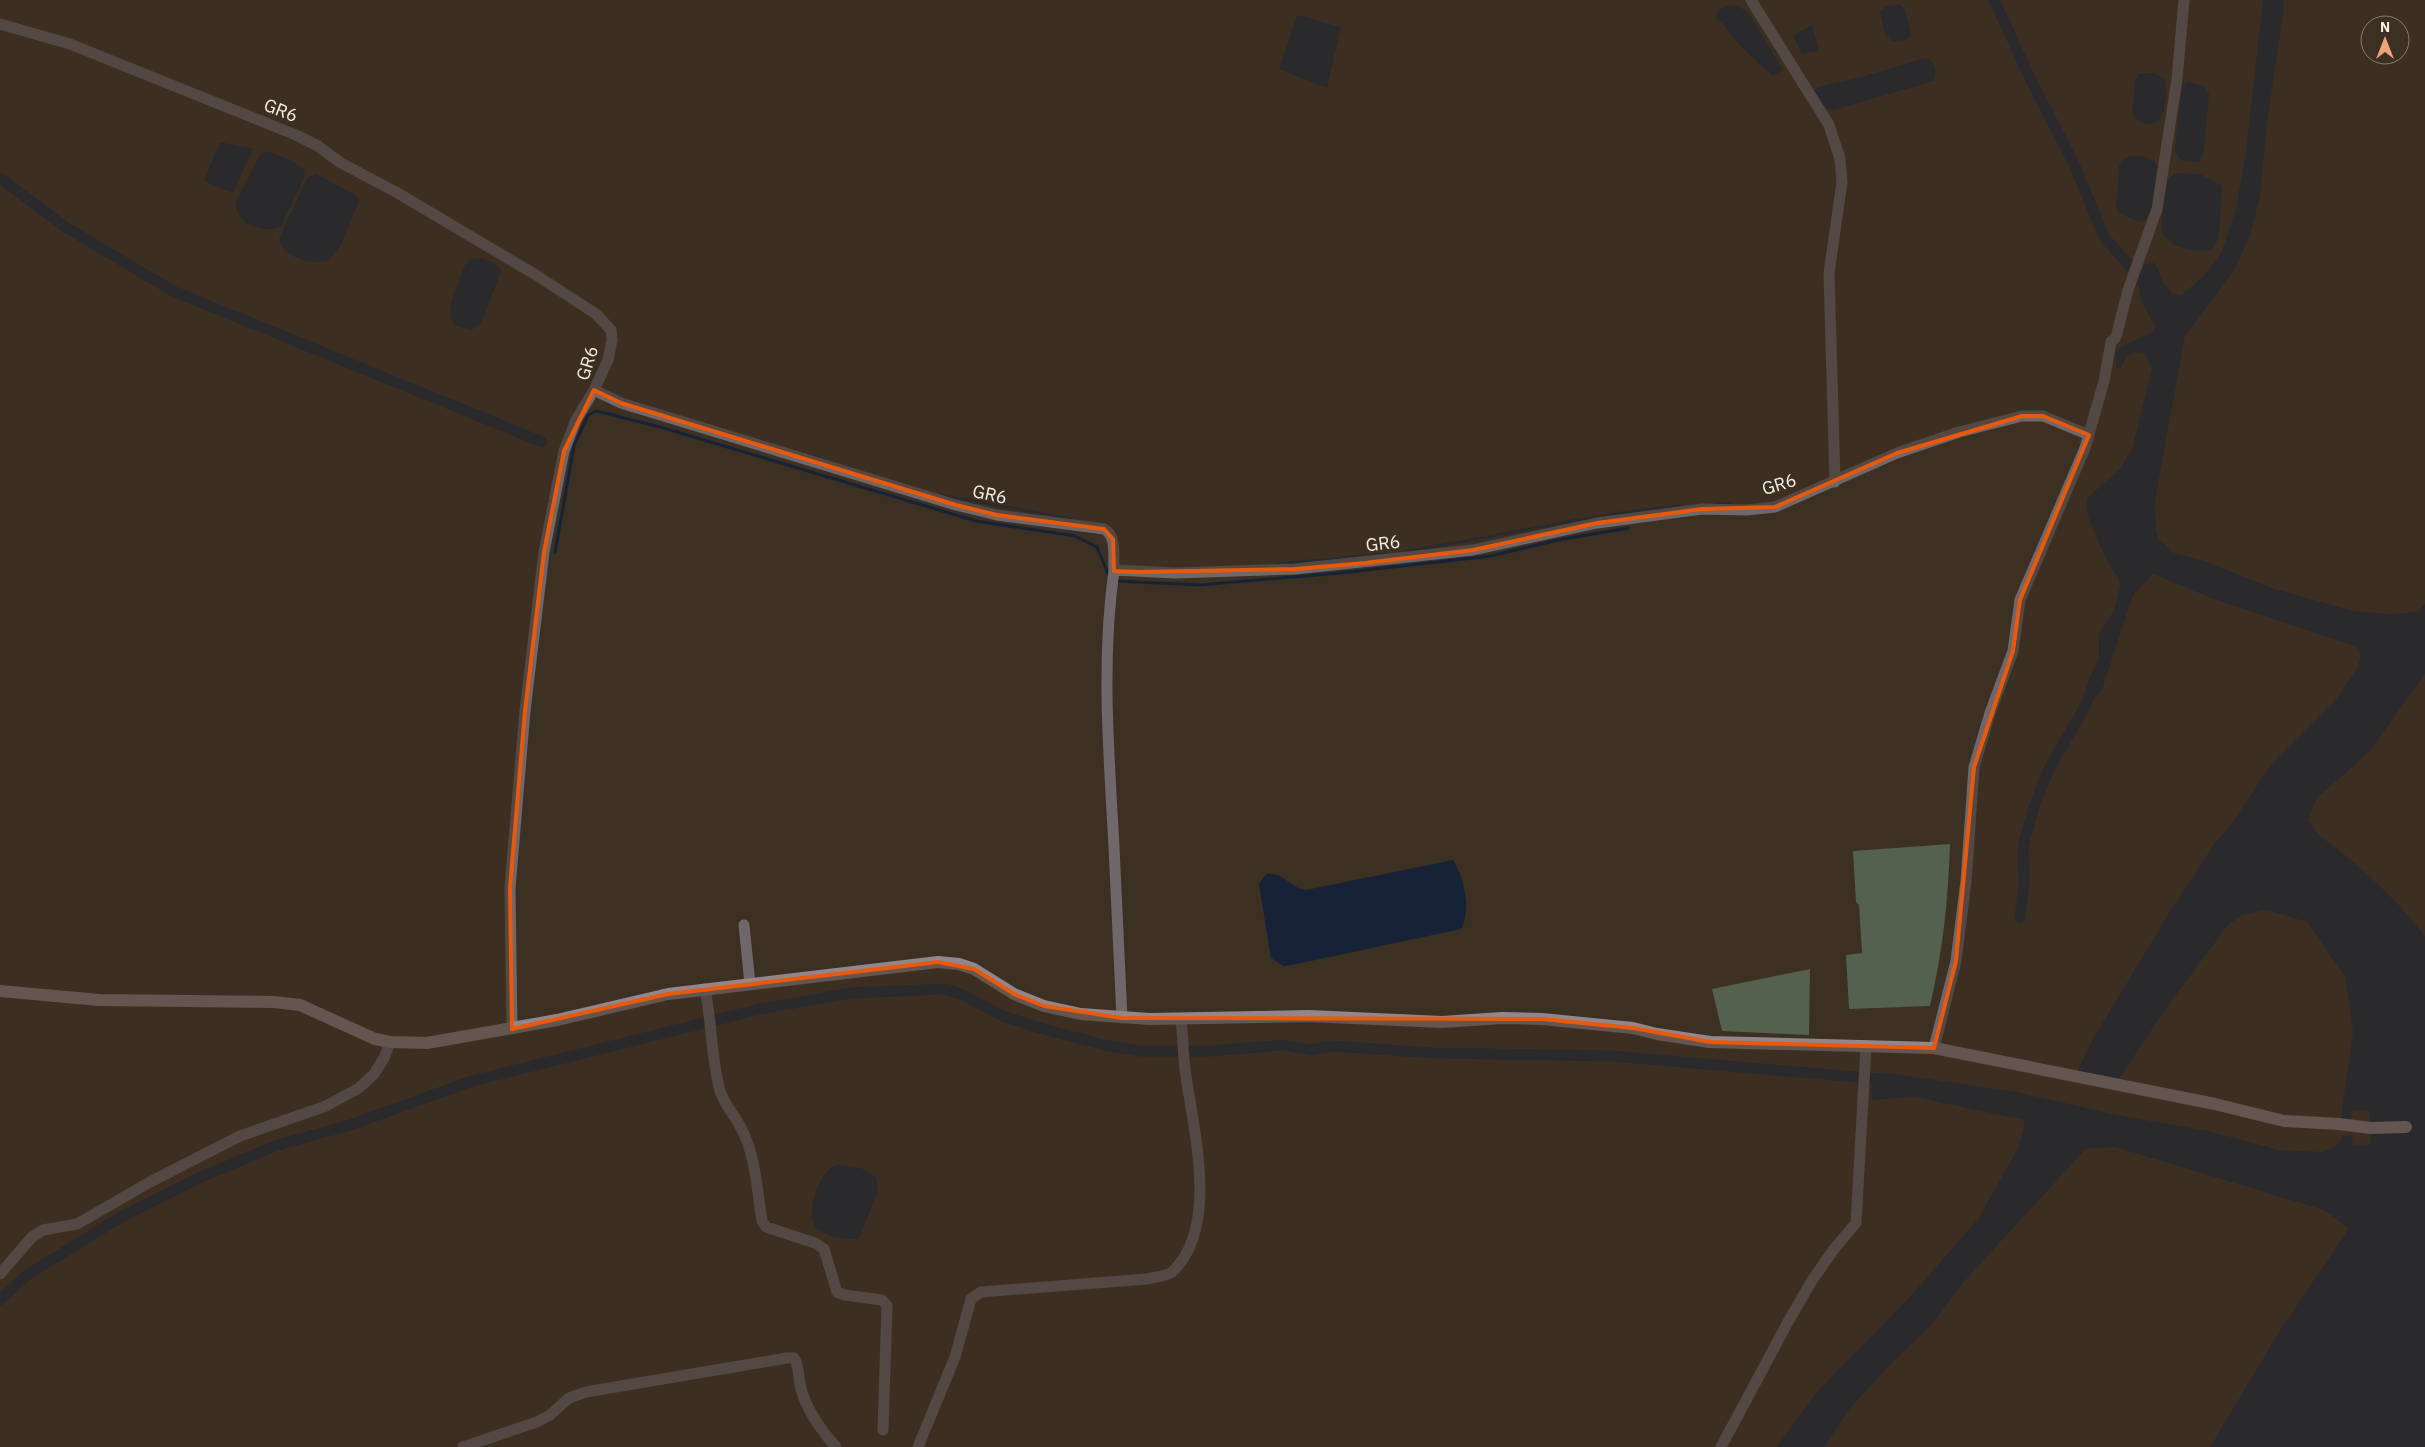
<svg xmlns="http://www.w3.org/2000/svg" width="2425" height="1447" viewBox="0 0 2425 1447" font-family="'IBM Plex Sans',sans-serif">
<rect width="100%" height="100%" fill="#3c3023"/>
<!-- green -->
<path fill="#53614e" d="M1950,844C1948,902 1943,950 1930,1006L1849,1009L1846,955L1862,953L1859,905L1856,902L1853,851Z
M1810,969L1809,1035L1722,1031L1712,989Z"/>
<!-- water -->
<path fill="#162337" d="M2263,0H2283L2284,8L2267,123L2260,196L2250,235L2235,269L2185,336L2155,501L2156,532L2159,539L2174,553L2201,560L2272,588L2353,611L2390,614L2417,612L2425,604V674L2369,752L2317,798L2308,820C2317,836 2330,843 2344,854C2369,875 2408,911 2425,937V1447H2210L2279,1332L2349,1228L2324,1210L2115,1147L2088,1148L2082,1153L1961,1285L1934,1322L1889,1366L1850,1408L1824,1447H1777L1815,1394L1908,1299L1978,1219L2018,1148L2024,1128V1120L1915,1097L1872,1100L1870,1089L1882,1072L2017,1092L2122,1116L2209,1131L2279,1150L2323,1152L2339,1144L2342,1136L2353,1135L2352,1146L2371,1144L2369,1110L2351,1111L2352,1122L2340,1123L2353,1032L2345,977L2307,922L2267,910L2242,915L2228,925L2164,1011L2117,1082L2078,1072V1070L2093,1039L2169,913L2214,844L2229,828L2271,764L2337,698L2358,667L2361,654L2354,646L2211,598L2153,574L2133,595L2102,690L2097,696H2088L2086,687L2099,656V634L2114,610L2120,586L2118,578L2106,559L2089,519L2086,508L2087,498L2120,469L2132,449L2152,368L2145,354C2132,349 2124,357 2121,369L2116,367L2115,353L2121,347L2152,332L2155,326L2141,301L2139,287L2144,264L2155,263L2164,284L2173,294L2181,295L2202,278L2222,252L2236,208L2246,151Z
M1900,4L1905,9L1911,35L1906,40L1893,42L1885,34L1880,11L1886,6Z
M1733,5L1748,11L1783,70L1773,76L1742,48L1722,23L1715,18L1719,9Z
M1297,15L1341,27L1327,88L1279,69Z
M1812,25L1819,51L1802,54L1793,35Z
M1925,58C1937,62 1937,70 1934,81L1834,110L1823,108L1814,90L1818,87L1861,77Z
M2148,73H2155L2165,79C2167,96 2168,130 2143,123C2138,121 2133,119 2132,113L2135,81L2139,74Z
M2188,82L2202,85L2209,93L2204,151L2199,162C2185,163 2176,161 2175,146L2182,86Z
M220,142L253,149L233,193L204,181Z
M266,151L291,160L305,170L304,178L281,227C263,234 234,224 236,202L260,155Z
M2129,156C2142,156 2150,155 2158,166L2155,203L2146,220L2138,222L2119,213L2116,207L2119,165L2122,160Z
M2179,173L2200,174L2222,186L2219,237L2212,250C2195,253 2165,248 2161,228L2167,180L2173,174Z
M316,174L352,193L360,199L339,249L329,260C313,266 281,258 279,238L307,178Z
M475,258C484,258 497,262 501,271L482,322L472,330L455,326C443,310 459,283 465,265L468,261Z
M1453,860C1464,878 1472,910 1461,929L1292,965L1283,966L1271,958L1259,884L1266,874C1284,871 1289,888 1306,890Z
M837,1164L861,1168L876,1177L878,1190L859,1239C847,1240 822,1237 815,1226C805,1209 820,1171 837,1164Z"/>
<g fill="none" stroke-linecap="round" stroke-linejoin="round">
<!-- stream -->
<path stroke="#162337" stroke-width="3" d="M942,495L1071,519
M1715,504L1731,503
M555,552L574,446L588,415L597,411L660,427L976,521L1075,536L1097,547L1109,576
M1404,552C1496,537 1587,514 1681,506
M1277,564L1385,554
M1116,581L1200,585L1340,573L1491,556L1558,540L1628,528"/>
<!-- canal -->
<path stroke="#162337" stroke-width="11" d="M1994,0L2030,78L2074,164L2104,237L2150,289
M0,178L67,228L173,291L542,442
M2020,918L2024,882L2023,846L2034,807L2049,769L2083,710L2095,683
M0,1300L27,1275L121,1217L201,1177L278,1145L350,1125L472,1081L760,1009L851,993L945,989L961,994L1003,1016L1040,1028L1104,1045L1140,1051H1210L1283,1045L1311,1050L1333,1046L1433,1053L1612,1056L1891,1080"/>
<!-- street -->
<path stroke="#70676b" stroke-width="11" d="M1751,0L1829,125L1840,159L1842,182L1829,273L1835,482
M0,24L70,44L296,135L318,146L341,163L396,192L536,275L596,314L611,330L612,340L608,360L594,390L621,403L956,505L997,515L1104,529C1117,536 1113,556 1114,570L1175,573L1295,569L1473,550L1597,523L1702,509L1747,510L1775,507L1897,453L1959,432L2022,416H2043L2089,435
M1114,570C1101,663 1109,754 1114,847C1117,904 1119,961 1122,1018
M744,925L750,984
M705,989C712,1023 711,1058 720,1091C725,1106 735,1115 741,1128C756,1156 757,1191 762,1221L766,1227L815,1243L824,1249L837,1292L845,1295L882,1300L887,1306L883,1430
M512,1029L510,888L525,711L544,552L564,451L576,420L594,390
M1934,1048L1956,961L1966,881L1974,767L1990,713L2013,651L2020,600L2085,448L2104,381L2111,342L2116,337L2128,290L2157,209L2177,79L2184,0
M0,1274L32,1237L43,1230L77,1224L150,1182L240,1136L326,1106L359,1088L374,1074L384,1058L390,1042
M463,1447L537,1422L550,1415L569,1398L586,1392L787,1358H794C800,1367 798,1379 801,1389C807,1411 821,1430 836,1447
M918,1447L955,1357L971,1299L981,1292L1147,1279C1154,1277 1167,1276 1172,1272C1221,1227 1192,1125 1185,1069C1183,1053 1183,1036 1181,1020
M1721,1447L1789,1320L1813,1279L1834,1249L1856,1223L1866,1046"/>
<!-- secondary -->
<path stroke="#92858b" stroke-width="12" d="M0,991L99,1000L274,1002L300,1005L375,1039L390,1042L427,1043L557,1020L668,994L938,962L959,964L974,969L1014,994L1044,1006L1081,1014L1149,1019L1309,1016L1442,1022L1502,1018L1542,1019L1633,1028L1657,1034L1710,1042L1934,1048L2215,1104L2284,1121L2339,1124L2371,1128L2406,1127"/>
</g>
<!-- marked area -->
<path d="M0 0H2425V1447H0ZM594,390L621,403L956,505L997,515L1104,529L1113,539L1114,571L1137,572L1295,569L1365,563L1473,550L1597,523L1702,509L1775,507L1897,453L2022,416H2043L2089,435L2020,600L2013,651L1974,767L1956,961L1934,1048L1710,1042L1633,1028L1542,1019L1122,1018L1044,1006L1014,994L974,969L938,962L668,994L512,1029L510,888L525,711L544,552L564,451Z" fill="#3c3023" fill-opacity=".55" fill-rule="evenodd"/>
<path fill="none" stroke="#e8590c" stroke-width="4" stroke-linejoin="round" d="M594,390L621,403L956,505L997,515L1104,529L1113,539L1114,571L1137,572L1295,569L1365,563L1473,550L1597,523L1702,509L1775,507L1897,453L2022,416H2043L2089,435L2020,600L2013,651L1974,767L1956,961L1934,1048L1710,1042L1633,1028L1542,1019L1122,1018L1044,1006L1014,994L974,969L938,962L668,994L512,1029L510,888L525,711L544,552L564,451Z"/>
<g text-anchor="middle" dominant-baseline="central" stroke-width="4" stroke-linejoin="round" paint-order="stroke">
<!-- street labels -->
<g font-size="18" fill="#f6eee6" stroke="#3c3023">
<text transform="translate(281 110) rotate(21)">GR6</text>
<text transform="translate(587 363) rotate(-73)">GR6</text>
<text transform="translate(1779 484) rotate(-17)">GR6</text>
<text transform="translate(990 494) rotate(12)">GR6</text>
<text transform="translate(1383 543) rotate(-7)">GR6</text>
</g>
</g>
<!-- north arrow -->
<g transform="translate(2385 40)"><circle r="24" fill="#3c3023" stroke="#867c71"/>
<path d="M0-4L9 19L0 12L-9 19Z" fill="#efa378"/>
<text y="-8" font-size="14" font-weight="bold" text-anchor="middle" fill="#f6eee6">N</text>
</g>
</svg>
